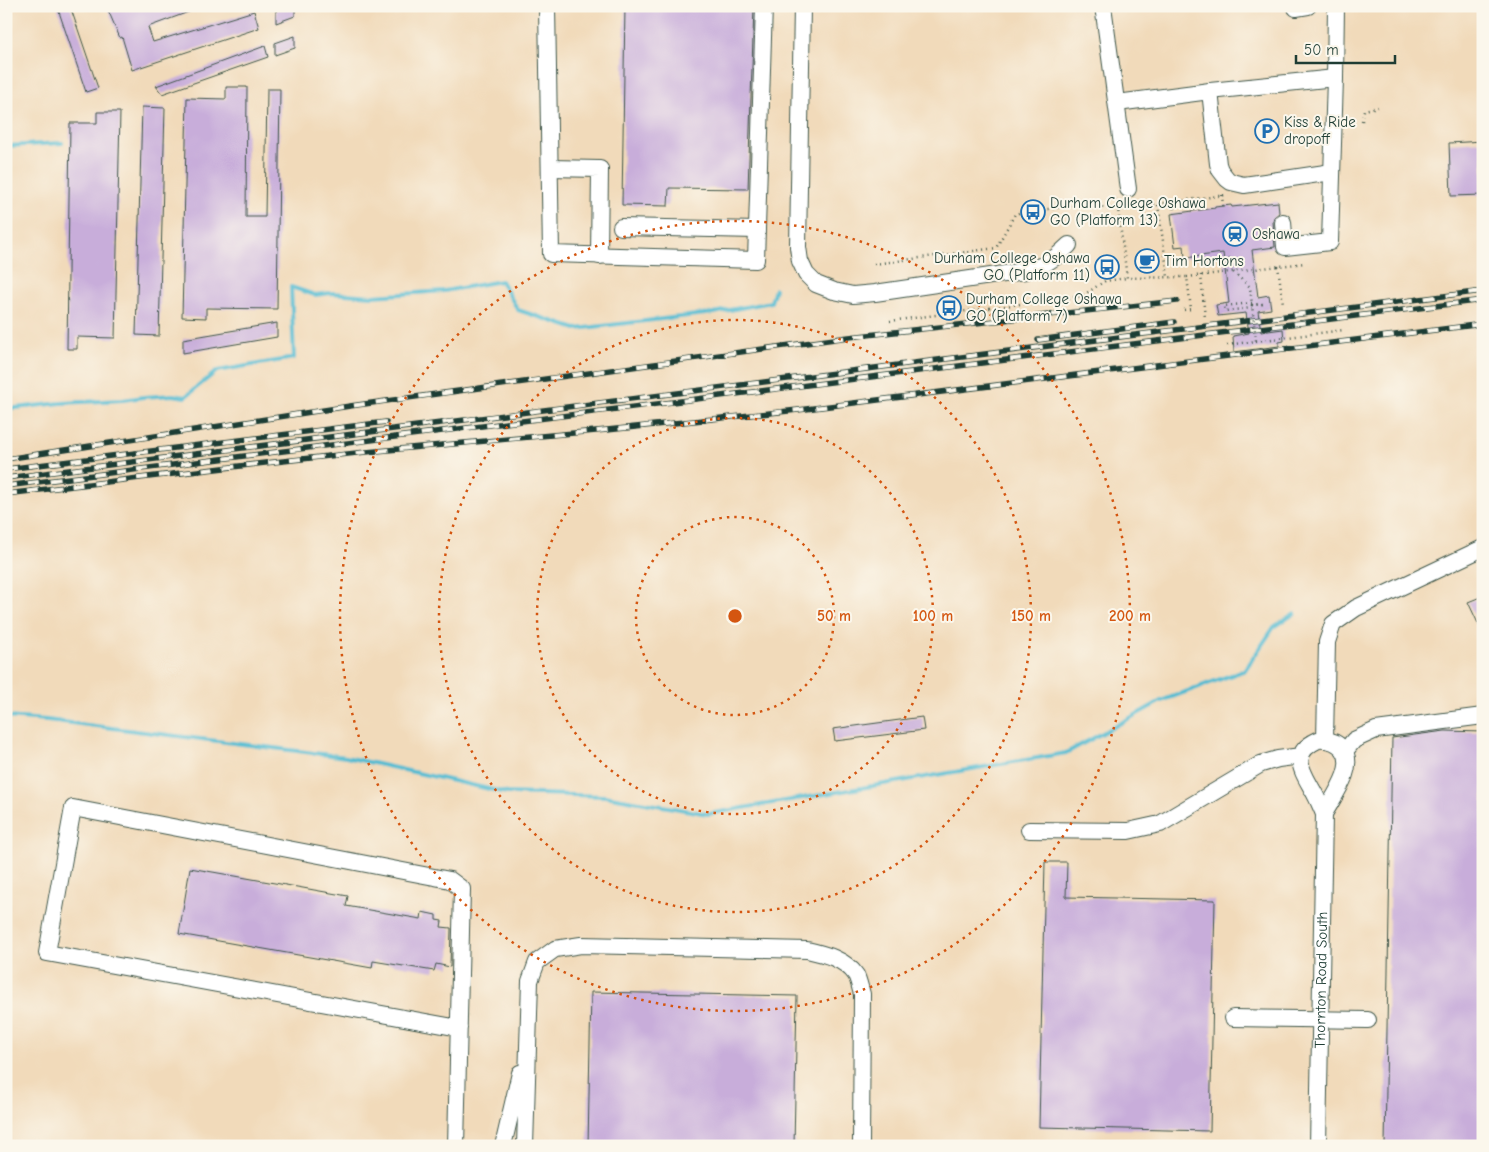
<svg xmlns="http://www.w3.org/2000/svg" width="1489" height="1152" viewBox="0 0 1489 1152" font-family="'Comic Neue',sans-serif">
<rect width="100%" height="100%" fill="#fbf7ec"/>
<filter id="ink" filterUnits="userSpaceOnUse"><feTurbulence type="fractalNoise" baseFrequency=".02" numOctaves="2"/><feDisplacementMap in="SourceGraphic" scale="10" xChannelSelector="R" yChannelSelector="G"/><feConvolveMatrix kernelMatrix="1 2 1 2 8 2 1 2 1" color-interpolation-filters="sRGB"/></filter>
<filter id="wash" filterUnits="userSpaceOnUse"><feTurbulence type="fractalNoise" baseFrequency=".0096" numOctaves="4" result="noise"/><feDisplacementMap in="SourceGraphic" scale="20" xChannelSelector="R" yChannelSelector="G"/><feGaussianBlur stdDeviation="1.12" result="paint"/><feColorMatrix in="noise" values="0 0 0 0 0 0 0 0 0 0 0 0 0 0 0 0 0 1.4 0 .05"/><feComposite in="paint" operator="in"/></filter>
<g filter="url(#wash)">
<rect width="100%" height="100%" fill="#f1daba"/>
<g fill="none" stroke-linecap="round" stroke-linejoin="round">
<!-- stream -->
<path stroke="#54bcd2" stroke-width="4" d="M6,146L62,143
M6,409L61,403L123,400L143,397L173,395L185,397L217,371L294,358L291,287L315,295L331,293L373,296L444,291L501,281L518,310L576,329L714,313L771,302L775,289
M6,717L47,720L346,757L507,793L605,796L708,814L1066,753L1161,701L1245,670L1274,627L1295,613"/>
</g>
<g id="blocks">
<!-- building -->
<path fill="#c8adda" d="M57,6H70L98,88L86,92Z
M118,6H202V7L148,27L153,42L254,11L259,28L132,70L122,37L120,38L108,10Z
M276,6H295V16L276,23Z
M625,6H754L748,189L669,188L668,206L622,205Z
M295,36V48L275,55V43Z
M265,46L268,57L162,94L156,86Z
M226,87H247L246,217H265L267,89H280L277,309L206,308V318L182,317L187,98L226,99Z
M142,107L165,108L159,336L136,335Z
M97,112H120L115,338L77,337V349H67L70,123H97Z
M1483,141V195L1451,196L1449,143Z
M1278,202L1279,213L1274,217L1273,222L1275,247L1252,250L1258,297L1269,295L1271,309L1258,311L1261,332L1283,329L1284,341L1279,342V346L1234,352L1233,336L1249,333L1246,313L1218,316L1216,305L1229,303L1223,253L1185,258L1184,246L1175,247L1171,214L1215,208V207L1231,205L1232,207Z
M277,323V337L183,353V339Z
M1483,596V634L1468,602Z
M922,717L924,730L835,741L833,729Z
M1445,731L1483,732V1146H1385L1392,738Z
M1045,862H1067L1066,897L1215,900L1210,1131L1039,1127Z
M190,868L348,896L346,906L421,919L422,912L436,915V920L442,921L441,927L451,928L450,967L436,964L434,971L373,961L372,968L179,934Z
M591,992L797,996L794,1146H588Z"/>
</g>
</g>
<g filter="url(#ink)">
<use href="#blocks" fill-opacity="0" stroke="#3e5548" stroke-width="1"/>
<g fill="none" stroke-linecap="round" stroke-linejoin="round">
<!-- minor casing -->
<g stroke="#3e5548" stroke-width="18">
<g id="minor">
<path d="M547,6L551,254L756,260L764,6"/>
<path d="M802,6L798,247L800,261L806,274L816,284L834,291L853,295L875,293L1025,271L1043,265L1057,256L1069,245"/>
<path d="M1103,6L1128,189"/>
<path d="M1296,8L1308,6"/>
<path d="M1210,91L1218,164L1220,170L1227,179L1231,182L1244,185L1332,172"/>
<path d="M1117,103L1210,91L1335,78"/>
<path d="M550,168L600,169L599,256"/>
<path d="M1283,222L1285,247L1330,242L1335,78L1336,6"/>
<path d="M621,227L757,230"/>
<path d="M1318,740C1327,739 1336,741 1343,749C1357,767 1333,797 1324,814C1320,805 1317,797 1312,789C1301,769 1290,753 1318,740Z"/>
<path d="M1325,740L1327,642L1333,624L1356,608L1483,548"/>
<path d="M1345,751L1354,740L1376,730L1483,716"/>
<path d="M1029,830L1128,831L1160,824L1261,764L1278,759L1301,756"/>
<path d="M1233,1018L1368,1020"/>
<path d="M456,1146L462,889L450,880L73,808L47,953L459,1028"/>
<path d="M503,1146L520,1073"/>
<path d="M525,1146L530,981L537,962L555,949L581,945L807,950C825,954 845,959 856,975C859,981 860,988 862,994L861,1146"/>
<path id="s1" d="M1318,1146L1324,814"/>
</g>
</g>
<!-- path -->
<path stroke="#3e5548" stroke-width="2.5" stroke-dasharray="1 4" stroke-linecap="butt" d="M1362,121L1364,110L1378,107
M1222,195L1223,206
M1173,203L1174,213
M1158,205L1168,277
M1230,258L1232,271L1250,287L1252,305L1263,304
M874,264L996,248L1015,214L1022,212L1082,205L1118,209L1116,197
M1278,266L1283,304
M1201,275L1205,318
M1187,277L1305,263
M1252,303L1224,306L1225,311L1252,308
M1184,310L1191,309L1187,277L1127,278L1118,209L1226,195
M890,321L1082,296L1105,281L1127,278
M1256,341L1344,330"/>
<!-- minor -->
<use href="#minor" stroke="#fff" stroke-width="16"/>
<!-- rail casing -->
<g stroke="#1f3d34" stroke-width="5.5">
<path id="rail" d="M1038,340L1174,322
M6,459L350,406L849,337L1177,301
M6,469L386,422
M6,478L1483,291
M6,486L1483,300
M6,494L265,463L366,452L607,430L798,410L1483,324"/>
</g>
<!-- rail -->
<use href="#rail" stroke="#fbf7ec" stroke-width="4" stroke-dasharray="11" stroke-linecap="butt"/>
<!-- path-bridge -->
<path stroke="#3e5548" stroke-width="2.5" stroke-dasharray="1 4" stroke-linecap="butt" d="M1227,345L1256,341L1252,305L1263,304"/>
</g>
</g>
<!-- distance rings -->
<g fill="none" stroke="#d45610" stroke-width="2.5" stroke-dasharray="2.5 5">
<circle cx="735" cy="616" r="99"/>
<circle cx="735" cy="616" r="198"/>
<circle cx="735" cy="616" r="296"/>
<circle cx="735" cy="616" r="395"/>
</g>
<!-- icons -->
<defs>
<g id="parking-ring" transform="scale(1.25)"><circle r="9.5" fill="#fbf7ec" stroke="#1f6fb2" stroke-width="1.5"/><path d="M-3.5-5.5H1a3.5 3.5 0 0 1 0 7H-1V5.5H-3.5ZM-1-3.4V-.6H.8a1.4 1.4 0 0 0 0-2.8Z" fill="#1f6fb2"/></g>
<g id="bus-ring" transform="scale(1.25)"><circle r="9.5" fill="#fbf7ec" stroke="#1f6fb2" stroke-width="1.5"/><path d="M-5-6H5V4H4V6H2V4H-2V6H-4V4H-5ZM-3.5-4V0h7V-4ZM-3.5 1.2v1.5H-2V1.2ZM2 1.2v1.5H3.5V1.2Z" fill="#1f6fb2"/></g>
<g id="station-ring" transform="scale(1.25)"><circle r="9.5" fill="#fbf7ec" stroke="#1f6fb2" stroke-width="1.5"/><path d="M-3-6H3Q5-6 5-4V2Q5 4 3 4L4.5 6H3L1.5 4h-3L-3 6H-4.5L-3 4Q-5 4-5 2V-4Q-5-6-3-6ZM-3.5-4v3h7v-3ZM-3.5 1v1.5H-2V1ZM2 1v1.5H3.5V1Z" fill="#1f6fb2"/></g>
<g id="cafe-ring" transform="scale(1.25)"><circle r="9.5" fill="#fbf7ec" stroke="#1f6fb2" stroke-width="1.5"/><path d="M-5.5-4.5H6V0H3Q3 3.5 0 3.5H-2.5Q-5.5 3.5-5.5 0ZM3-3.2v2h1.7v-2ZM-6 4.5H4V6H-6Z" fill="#1f6fb2"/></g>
</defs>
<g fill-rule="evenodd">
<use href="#parking-ring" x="1267" y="131"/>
<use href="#bus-ring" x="1033" y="212"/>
<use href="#station-ring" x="1235" y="234"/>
<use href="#cafe-ring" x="1147" y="261"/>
<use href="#bus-ring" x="1107" y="267"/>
<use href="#bus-ring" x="949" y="308"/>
</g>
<g text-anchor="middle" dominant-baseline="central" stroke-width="4" stroke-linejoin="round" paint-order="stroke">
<!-- poi labels -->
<g font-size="15" fill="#1f3d34" stroke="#fbf7ec" text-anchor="start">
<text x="1284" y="122">Kiss &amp; Ride<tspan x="1284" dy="17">dropoff</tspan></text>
<text x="1050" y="203">Durham College Oshawa<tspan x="1050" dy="17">GO (Platform 13)</tspan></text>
<text x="1252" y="234">Oshawa</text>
<text x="1090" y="258" text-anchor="end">Durham College Oshawa<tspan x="1090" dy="17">GO (Platform 11)</tspan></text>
<text x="1164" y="261">Tim Hortons</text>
<text x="966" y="299">Durham College Oshawa<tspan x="966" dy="17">GO (Platform 7)</tspan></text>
</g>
<!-- street labels -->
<g font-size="15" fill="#1f3d34" stroke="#fbf7ec">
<text stroke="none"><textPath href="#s1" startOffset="166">Thornton Road South</textPath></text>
</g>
</g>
<circle cx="735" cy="616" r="8" fill="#d45610" stroke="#fbf7ec" stroke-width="2.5"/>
<g font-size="15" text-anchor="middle" font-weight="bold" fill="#d45610" stroke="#fbf7ec" stroke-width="4" stroke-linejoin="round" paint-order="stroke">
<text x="834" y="621">50 m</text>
<text x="933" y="621">100 m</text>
<text x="1031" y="621">150 m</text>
<text x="1130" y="621">200 m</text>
</g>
<!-- margin -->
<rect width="1489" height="1152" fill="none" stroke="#fbf7ec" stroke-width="25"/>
<!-- scale -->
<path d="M1296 55v8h99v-8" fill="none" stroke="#1f3d34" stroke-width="2.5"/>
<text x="1304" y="55" font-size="15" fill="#1f3d34" stroke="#fbf7ec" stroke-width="4" paint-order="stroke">50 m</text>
</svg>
